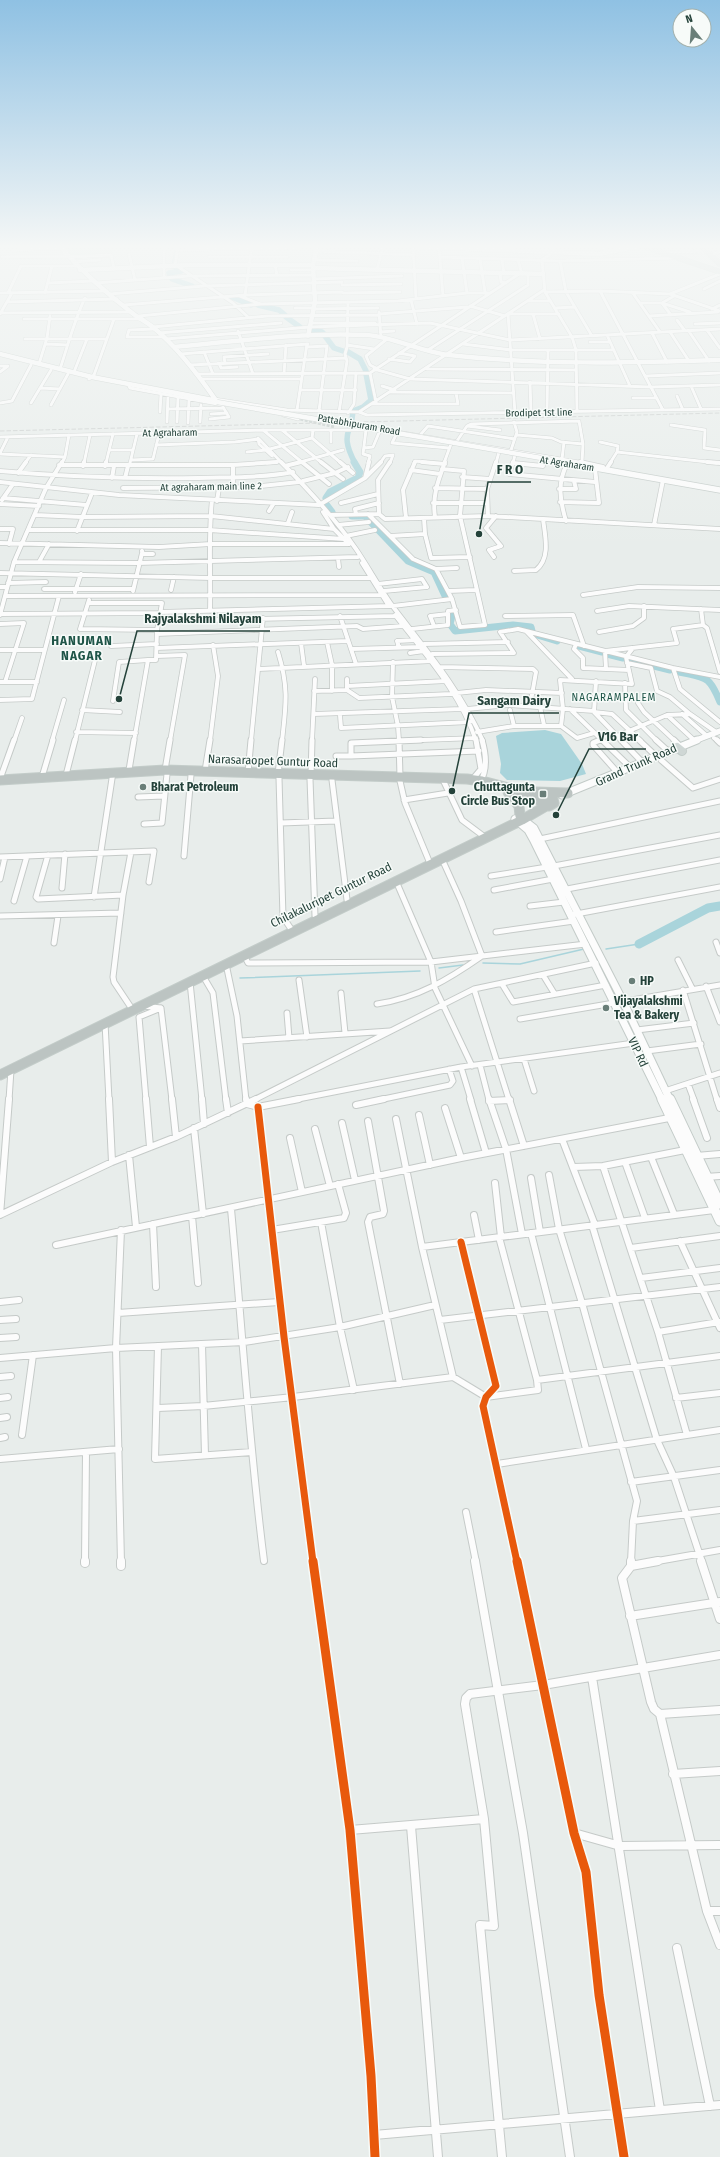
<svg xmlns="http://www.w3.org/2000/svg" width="720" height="2157" viewBox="0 0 720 2157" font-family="'Fira Sans Condensed',sans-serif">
<rect width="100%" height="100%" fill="#e8edeb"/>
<!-- green -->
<path fill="#d1e6d8" d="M63,246H111L112,254L69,256Z"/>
<!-- water -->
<path fill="#a9d4db" d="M545,730L561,734L582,764L586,774L560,781L507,780L500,773L501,764L496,736L502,733Z"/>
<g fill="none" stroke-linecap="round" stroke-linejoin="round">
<!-- stream-far1 -->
<path stroke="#a9d4db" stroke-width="1" d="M172,265L176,246"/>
<!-- stream -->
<path stroke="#a9d4db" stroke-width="1.5" d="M606,949L639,944
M483,963L520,964L584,949
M439,968L463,965
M240,978L420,971"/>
<!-- river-far2 -->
<path stroke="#a9d4db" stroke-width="5.5" d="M171,277L169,273L181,271L174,266
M172,279L192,286
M232,297L251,305
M258,305L279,310L285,315
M286,317L300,327
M312,330L322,332L325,335
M325,336L334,348L343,351
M348,352L360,359L366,371
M352,419L353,411L363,407L371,400L366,374
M353,422C343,436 347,448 355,463"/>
<!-- river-far1 -->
<path stroke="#a9d4db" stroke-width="7" d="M326,498L330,492L358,478L360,472L354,462
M326,504L332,512
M352,516H365L408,561L434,572L446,598
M453,612L450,624L455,631L513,625L531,627L532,631
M534,634L557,641
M579,646L602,652
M607,654L623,658
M630,660L670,670
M679,672C706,678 709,675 720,702"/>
<!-- river -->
<path stroke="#a9d4db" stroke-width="9" d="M639,944L708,908L720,906"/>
<!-- street-tunnel -->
<path stroke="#c1cbc8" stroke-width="3" stroke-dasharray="3 1.5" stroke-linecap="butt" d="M296,418L335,427"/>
<!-- street-far4 casing -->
<g stroke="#c5cac8" stroke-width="4">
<path id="street-far4" d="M413,246L416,299
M551,246L553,252L542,260L545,292L572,337L576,350L577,412
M599,246L608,252
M439,247L443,296
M15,250L61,248
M177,250L317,247
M315,251L414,255
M668,252L710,251
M129,254L135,280
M714,254L720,251
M2,257L67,256
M68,257L111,255L114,268
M209,257H287
M441,257L560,261L677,258
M462,258L467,293
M480,259L485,292
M314,260L357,261
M502,260L504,273
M518,260L522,274
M560,261L566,292L592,336
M73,262L100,260
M275,265L277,275
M175,266L178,246
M177,266L233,303L249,318
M291,270H313
M377,270L383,246
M500,273L501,282L506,283
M164,278V247L166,246
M314,279L402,276
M48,283L93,281
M96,283L189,276L314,275
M342,285L401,284
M704,289L720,281
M600,291L663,410
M545,292L600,291L670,294L720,311
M632,292L660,332
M0,293L107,291
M8,293L21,266H77
M45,293L52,266
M343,293L400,292
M110,294L204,286L342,282
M670,294L720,274
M245,295L252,246
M240,296L260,304
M411,300L417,324
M528,301H550
M7,302L117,299
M640,303H662L674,296
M124,305L245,295L342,292
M470,306L505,316
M295,308H314
M555,308L575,307
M314,309L378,308
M712,309L720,305
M379,312L381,337
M0,313L131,312
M0,314L12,293
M379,314L467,307
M533,314L540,339
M671,315L662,303L690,312
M139,316L261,304L398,301L467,293H490
M649,316L718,312
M24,319H143
M677,320L685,331
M311,323H375
M695,324L720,323
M153,327L267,316L378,315
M155,329L129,330L127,337H163
M688,330L709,361
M707,330L720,348
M238,331L253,374
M380,332L394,331
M670,332L689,361
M159,333L281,323
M652,333L667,362
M607,335L630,386
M25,339H106
M166,339L310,327L430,323L510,340L720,329
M590,342H609
M46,344L68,345
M463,344L511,350H614
M347,345L374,349
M307,347L327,346L319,411
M428,350L528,285V274
M204,352L213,374
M181,354L308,344
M389,359L410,362L415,356L399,353
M219,363L221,368L237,367
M225,363L224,357L268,354
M39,364L47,338L50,316
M190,365L346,358
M0,366H8L0,372
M376,368L370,365L366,356L387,339
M60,369C68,345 74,321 85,298
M374,369L410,379L651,387L720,385
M427,369L576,370
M74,372L87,339
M198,374L370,373
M284,374L286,345
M646,376L720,373
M89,379L94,375L114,319
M201,379H302
M530,382L531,413
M129,386L130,388L223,405
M382,386L395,390
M691,386L701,409
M40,388L60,389
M300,390H356
M390,392L513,393
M677,396L683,410
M633,398H657
M214,399L287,410L359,412L544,290
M376,402L370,373L519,274
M0,403L12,401L31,365
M31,403L51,370
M373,404H458L456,393
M51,405L68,374
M168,409L224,408
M297,410L307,344
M160,412L161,394
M339,412L347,361L345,354L347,347L348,302
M359,412L367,415L720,409
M547,412L548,350
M348,413L354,404L356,373
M515,413L508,314H559
M211,414L227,413
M283,415L298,419
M210,419L229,417L223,407
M167,422L168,395
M177,422L178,397
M200,422L201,405
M188,423L189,399
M671,425L705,430L704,448L720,450
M467,426L471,424L579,421L583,444L582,462
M367,427L585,463
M263,430L303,463
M282,430L322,463
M331,430V442
M366,430L363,454L370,456L368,463
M421,434L428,426L515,439
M396,435L392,443L449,448
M517,435L552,438L561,442L583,444
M0,437L263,430H372
M258,438L259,444L272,456
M312,438L341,463
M600,442L618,446L617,452L610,463
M156,445L235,442L259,439L282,463
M364,448L373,447L381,428
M110,450H133
M511,450L517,432L514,422
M247,452L266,450L312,438L313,430
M617,452L717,463
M0,453L8,437
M0,454L65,457
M562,459L564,442
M131,460L153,459L159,434
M25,463L31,455
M62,463L65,457L69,435
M84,463L90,435
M106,463L113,434
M130,463L137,434
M267,463L277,462
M297,463L343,450
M380,463L385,456L393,455L390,463
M414,463L415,461L432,463
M444,463L451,444L457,441L467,426L500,430
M496,463L499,452
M513,463L515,455"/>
</g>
<!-- street-far3 casing -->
<g stroke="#c5cac8" stroke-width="5.5">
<path id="street-far3" d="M281,462C308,489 334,517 356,549C369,568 380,589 394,608C427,651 461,691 483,741
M302,462L329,484
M340,462L353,473
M390,462L378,480L379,514L385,519L488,516L720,529
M422,462L445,464
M513,462L509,474L595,482
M580,462L603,467
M707,462L720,463
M513,463L543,466
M59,465H233L277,462
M233,465V488
M83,466L84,462
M105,466L106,462
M285,466L301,462
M607,468L611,462
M411,470L440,474
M0,471C66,477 132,479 199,478C230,477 262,478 293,472
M18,473L26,462
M335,473L348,467
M335,473L343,479
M462,477L490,479
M112,478L114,466
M125,478L128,466
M365,478L369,462
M303,481L335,473L321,462
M0,482L119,495L319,505L365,478L381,462
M123,488L252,487L299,482
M435,488L487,489
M559,489H576L574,481
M3,498L86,505
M2,500L13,484
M217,501L219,488
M560,502L599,503L595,469
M341,503L378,494
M433,503H487
M0,504L39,506
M269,511L274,503
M323,512L334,529L349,544
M356,514L355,509L379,503
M368,514L413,559L436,569L452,599L460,627L485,625L460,516L464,471L442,469
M35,515L82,517L211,516L334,529
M330,515L379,514
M488,516L487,489L496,462
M435,517C432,496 438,481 445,462
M406,518L403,490L415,462
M424,518L425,534L431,558L470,557
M566,521C560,501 557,483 567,464
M288,523L292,512
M338,525L369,522
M654,525L663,480
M0,529H13L9,544
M28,530H209L344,539
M77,531L92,493
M346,536L375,530
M390,536L425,534
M0,543L159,547L211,544H349
M142,551L143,554H153
M494,557L489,550L501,546L486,528L496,516
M338,558L339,567
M14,562L138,563L358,557
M39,562L49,544
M362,563L387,603
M436,569L457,568
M514,571L536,570C551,558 545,536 543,519
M0,573L211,578H372
M8,583L46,582
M378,584L422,579L427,587L384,591
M0,587H7
M44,589H133
M171,590L174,577
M133,591L142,553
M448,591L476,590
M75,592L81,574
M583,595L638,587L720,588
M5,596L382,595
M89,600L80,629L157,630
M88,603H162L157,630L156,660H148L134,741
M393,606L452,599
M210,611C211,574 208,537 212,500
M597,611L629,606L720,610
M160,612L390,606
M0,614L160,613
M0,615L14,562L46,488L62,462
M395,615C425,654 461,694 476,741
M340,616L356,664
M505,616L573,615L584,646
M158,621L396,616
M0,624L24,623L5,682
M703,625L707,628L720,672
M434,626L430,616L448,614
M412,629L448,625V611L456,610
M527,632L572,679
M599,632L633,626L644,618V606
M157,634L357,626L363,629L403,626
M327,642L332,665V691
M301,643L304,666
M424,644L508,642
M576,644L574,649L583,658V668L629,670
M111,646L157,644
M399,647L397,641L416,640
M157,648L348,641
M351,649L421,647
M0,650H44
M278,652C289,688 286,705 282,741
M410,653L424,651
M432,654L514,653L500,632L518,629L673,668L720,677
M157,656L185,655L170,741
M393,662L392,697L398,726L399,741
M440,667L533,669L536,672L530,706
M673,668L680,689L720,722
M259,669L433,661
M606,669L605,651L677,643L673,629L703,625L701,609
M347,679V690L359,698L451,694
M596,681L594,712L622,741
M0,682H37
M625,683L626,710L657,741
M347,686L446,681
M314,691L347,690
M457,693L486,690L562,693
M0,700L32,699L59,596
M113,701L119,662L148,660
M638,703L644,712L675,741
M540,707L544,725
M467,709L509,705L594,711
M570,709L603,741
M82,710L120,712
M510,710L514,726
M594,712L612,714L641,741
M314,714L462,709
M682,714L707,736
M690,714L716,732
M340,715L341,728L470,722
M667,715L695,741
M561,726L577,738L594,733
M76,732L136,733
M477,732L514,726H561L563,709L560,680L632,684L626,657L633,648
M617,736L667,715L690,714L670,697L657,691L651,668L627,663
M714,738L718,741
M14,741L22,718
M52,741L64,700
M75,741L97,652
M210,741L218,676L213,645
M251,741L263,618
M312,741L315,679
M396,741L476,738
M598,741L601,740"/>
</g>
<!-- street-far2 casing -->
<g stroke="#c5cac8" stroke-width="7">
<path id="street-far2" d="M399,740L400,777
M600,740L593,743V745L618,773
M602,740L630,767
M621,740L642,762
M639,740L656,756
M656,740L668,751
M674,740L680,746
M717,740L720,743
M336,756H351V743L421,740
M351,756L479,751
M661,760L693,788L720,779
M129,770L134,740
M165,770L170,740
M205,771L210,740
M248,773L251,740
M278,774L282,740
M66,775L75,740
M311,775L312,740
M42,777L53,740
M279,778L283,917L293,932
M0,779L14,740
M310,779L315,916
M332,780L347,900
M400,781L405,803L429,861
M471,781L481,769L476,740
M444,782L462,820L486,838
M480,782C488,770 486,754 482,740
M138,797L164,796
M404,800L448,793
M281,823L336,821
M144,824L162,823L167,774
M540,839L720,801
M48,855L36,897L38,899L123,895
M184,856L191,775
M0,857L154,851L149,882
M554,866L720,835
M491,876L547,867
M0,879L5,857
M396,881L431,962L435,988L472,1066
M62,888L65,854
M567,889L720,860
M494,890L553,879
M94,897L113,772
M14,901L27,856
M530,906L564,902
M571,915L720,887
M0,916L121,913
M496,932L574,921
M716,942L720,953
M54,943L58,916
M244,955L248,963L431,962L586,944
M678,960L692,988
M226,964L237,1016L246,1100
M543,975L554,993
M203,976L213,993L226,1100
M299,980L307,1037
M190,982L202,1100
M502,984L513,1002L606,985
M706,986L720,1022
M474,989L509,1100
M683,990L717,1100
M341,993L345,1033
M377,1004C418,998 449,979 482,956L461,901L442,859
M130,1006L114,982L113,977L123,895L131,852
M143,1006L161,1008L172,1100
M287,1013L289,1038
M520,1019L720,985
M105,1023L109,1100
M637,1030L694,1023
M240,1041L390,1031
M647,1051L701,1044
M524,1059L534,1091
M480,1065L489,1100
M461,1067L471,1100
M688,1084L694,1100
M665,1091L720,1073
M9,1100L11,1070
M146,1100L139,1017L161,1008
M254,1100L474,989L596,963
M293,1100L461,1067L634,1043
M379,1100L450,1085L453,1081L449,1069"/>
</g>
<!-- street-far1 casing -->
<g stroke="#c5cac8" stroke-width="8">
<path id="street-far1" d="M109,1099L112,1162
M146,1099L150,1147
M172,1099L176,1137
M202,1099L204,1124
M226,1099L228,1113
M246,1099L247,1104L258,1107L299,1099
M470,1099L486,1153
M489,1099L506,1149L522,1234
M509,1099L524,1146
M693,1099L707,1138
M717,1099L720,1108
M489,1101L510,1100
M356,1105L384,1099
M258,1107L284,1337L313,1562
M445,1108L461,1158
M419,1115L430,1165
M396,1119L422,1247L453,1377
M368,1121L384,1211L383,1214L370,1217L368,1222L400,1384
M342,1123L355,1180
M194,1128L203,1214
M315,1129L330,1186
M290,1138L302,1192
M562,1139L595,1225
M129,1155L136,1227
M696,1156L720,1154
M651,1157L674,1214
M625,1162L645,1218
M603,1166L658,1332L687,1435
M574,1167L603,1166L685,1150
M549,1175L559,1229L582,1303L637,1501L633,1521L631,1562
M706,1177L720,1176
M531,1178L540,1232
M495,1183L501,1237
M231,1209C242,1326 249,1444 264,1561
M0,1215L112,1162L176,1137L256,1099
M0,1215L9,1099
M474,1215L479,1240
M192,1216L198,1283
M321,1222L340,1327L354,1390
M153,1224L156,1287
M592,1225L657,1440L674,1477L702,1562
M272,1230L344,1218L346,1213L338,1184
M531,1233L586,1449
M499,1237L537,1380
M680,1241L720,1328
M461,1242L496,1386L486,1397L483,1406L517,1562
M56,1245L461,1158L669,1118
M422,1247L714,1210
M631,1248L720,1236
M641,1278L720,1268
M0,1302L19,1300
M118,1313L279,1302
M0,1320L16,1319
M440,1320L720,1287
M658,1332L719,1322
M0,1338L16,1337
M202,1344L205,1455
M158,1346L155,1459L252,1452
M0,1358L116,1348L244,1342L340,1327L435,1305
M0,1377L11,1376
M0,1398L8,1397
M676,1398L720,1393
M158,1408L203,1406L293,1397L453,1377L486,1397L538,1390L537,1380L720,1356
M0,1418L7,1417
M22,1435L33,1355
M0,1438L5,1437
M0,1459L119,1449
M497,1464L720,1430
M631,1482L720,1470
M466,1512L476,1562
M633,1521L720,1510
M85,1562L86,1452
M121,1562L116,1348L121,1230
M652,1562L720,1550"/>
</g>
<!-- street casing -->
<g stroke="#c5cac8" stroke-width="10">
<path id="street" d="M121,1561V1566
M313,1561L350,1830L371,2076L375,2157
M475,1561L523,1833L570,2157
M517,1561L574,1833L586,1872L599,1995L624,2157
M631,1561V1566L622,1578L651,1702L654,1709L660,1714L707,1911L720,1945
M701,1561L720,1619
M85,1563V1561
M631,1566L658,1561
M630,1616L720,1602
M592,1677L660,2110
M660,1714L720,1710
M673,1774L720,1771
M411,1826L438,2157
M350,1830L484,1819
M574,1833L620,1846L720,1845
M707,1911H720
M677,1948L710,2106
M374,2135L720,2105
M502,2157L480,1925L494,1926L484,1819L465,1704L466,1698L470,1694L543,1685L720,1655"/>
</g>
<!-- secondary-far3 casing -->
<g stroke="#c3cbc8" stroke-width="5.5">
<path id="secondary-far3" d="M60,246C81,271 105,292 131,312C138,318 147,322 154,328C178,348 197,373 215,399
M407,246L599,254L640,246
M313,268L543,274
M80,270L191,265H313
M308,336L315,302L313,265L317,246
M174,347C238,341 303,332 367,335C395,337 420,352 449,355C538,365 630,363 720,360
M0,354L92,377L218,401
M553,460L568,463"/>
</g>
<!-- secondary-far2 casing -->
<g stroke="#c3cbc8" stroke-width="7">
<path id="secondary-far2" d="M562,462L720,490
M694,741L720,731"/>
</g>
<!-- secondary-far1 casing -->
<g stroke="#c3cbc8" stroke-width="9">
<path id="secondary-far1" d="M562,795L697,740
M515,819L528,830L533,839L662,1100
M525,821L534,828L623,1001L670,1100"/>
</g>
<!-- secondary casing -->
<g stroke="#c3cbc8" stroke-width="11">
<path id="secondary" d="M662,1099L720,1221
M670,1099L720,1204"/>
</g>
<!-- primary-far1 casing -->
<g stroke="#c3ccc9" stroke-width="6">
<path id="primary-far1" d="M643,246L720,272
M701,246L720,264"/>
</g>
<!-- primary casing -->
<g stroke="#c3ccc9" stroke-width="10">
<path id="primary" d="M677,747L682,751"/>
</g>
<!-- highway casing -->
<g stroke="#c3ccc9" stroke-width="11">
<path id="highway" d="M0,780L165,770L467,779L482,781L543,797
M508,792L519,806L520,816
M536,792L568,793
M545,796L553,799L554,803L549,806L542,804L539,800Z
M0,1075L522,820L546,806"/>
</g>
<!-- street-far4 -->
<use href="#street-far4" stroke="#fcfcfc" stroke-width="3"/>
<!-- street-far3 -->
<use href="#street-far3" stroke="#fcfcfc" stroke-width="4"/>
<!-- street-far2 -->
<use href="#street-far2" stroke="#fcfcfc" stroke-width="5"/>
<!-- street-far1 -->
<use href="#street-far1" stroke="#fcfcfc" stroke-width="6"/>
<!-- street -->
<use href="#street" stroke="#fcfcfc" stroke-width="8"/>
<!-- secondary-far3 -->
<use href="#secondary-far3" stroke="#fcfcfc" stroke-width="4.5"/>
<!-- secondary-far2 -->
<use href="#secondary-far2" stroke="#fcfcfc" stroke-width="5.5"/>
<!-- secondary-far1 -->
<use href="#secondary-far1" stroke="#fcfcfc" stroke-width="7"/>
<!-- secondary -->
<use href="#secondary" stroke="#fcfcfc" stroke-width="9"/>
<!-- primary-far1 -->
<use href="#primary-far1" stroke="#cfd7d5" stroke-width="5"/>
<!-- primary -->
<use href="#primary" stroke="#cfd7d5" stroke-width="8"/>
<!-- highway -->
<use href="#highway" stroke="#bcc4c2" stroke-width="9"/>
<!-- rail -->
<path stroke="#c9cdcc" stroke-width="1" stroke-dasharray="4.5 2" stroke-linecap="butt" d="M0,431L720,413"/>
<!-- secondary-bridge casing -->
<g stroke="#c3cbc8" stroke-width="5.5" stroke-linecap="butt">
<path id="secondary-bridge" d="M217,402L553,460"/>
</g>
<!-- secondary-bridge -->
<use href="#secondary-bridge" stroke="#fcfcfc" stroke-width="4.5"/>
<!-- cycleway-far1 casing -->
<g stroke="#f7fbf9" stroke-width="10">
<path id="cycleway-far1" d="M258,1107L284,1337L313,1562
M461,1242L496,1386L486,1397L483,1406L517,1562"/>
</g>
<!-- cycleway casing -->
<g stroke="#f7fbf9" stroke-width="12">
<path id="cycleway" d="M313,1561L350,1830L371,2076L375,2157
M517,1561L574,1833L586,1872L599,1995L624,2157"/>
</g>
<!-- cycleway-far1 -->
<use href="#cycleway-far1" stroke="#e8590c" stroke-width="7"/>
<!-- cycleway -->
<use href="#cycleway" stroke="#e8590c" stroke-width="9"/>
</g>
<!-- sky -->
<linearGradient id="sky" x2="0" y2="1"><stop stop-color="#8fc1e3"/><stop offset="0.45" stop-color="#f5f7f6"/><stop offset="1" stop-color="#f5f7f6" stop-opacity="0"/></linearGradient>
<rect width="720" height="548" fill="url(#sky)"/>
<!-- markers -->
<g fill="#697e78" stroke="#f7fbf9" stroke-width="1.5">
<circle cx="143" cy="787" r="4"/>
<rect x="539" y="790" width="8" height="8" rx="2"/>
<circle cx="632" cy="981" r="4"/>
<circle cx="606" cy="1008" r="4"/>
</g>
<g text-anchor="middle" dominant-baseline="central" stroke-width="3" stroke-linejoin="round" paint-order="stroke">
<!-- far-street labels -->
<g font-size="10" fill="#24423a" stroke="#f7fbf9">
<text transform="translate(539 413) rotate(-1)">Brodipet 1st line</text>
<text transform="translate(359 425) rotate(10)">Pattabhipuram Road</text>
<text transform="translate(170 433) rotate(-1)">At Agraharam</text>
<text transform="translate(567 464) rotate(9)">At Agraharam</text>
<text transform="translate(211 487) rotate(-1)">At agraharam main line 2</text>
</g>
<!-- far-neighbourhood labels -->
<g font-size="11" letter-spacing="1" fill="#1f5548" stroke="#f7fbf9">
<text x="614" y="697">NAGARAMPALEM</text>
</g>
<!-- street labels -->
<g font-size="12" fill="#24423a" stroke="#f7fbf9">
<text transform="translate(273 761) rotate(2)">Narasaraopet Guntur Road</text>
<text transform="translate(636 765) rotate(-24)">Grand Trunk Road</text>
<text transform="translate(331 895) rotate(-26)">Chilakaluripet Guntur Road</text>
<text transform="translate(638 1052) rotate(65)">VIP Rd</text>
</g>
<!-- poi labels -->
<g font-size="12" font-weight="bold" fill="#24423a" stroke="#f7fbf9" text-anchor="start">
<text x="151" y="787">Bharat Petroleum</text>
<text x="535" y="787" text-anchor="end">Chuttagunta<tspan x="535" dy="14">Circle Bus Stop</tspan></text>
<text x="640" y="981">HP</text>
<text x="614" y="1001">Vijayalakshmi<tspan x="614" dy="14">Tea &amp; Bakery</tspan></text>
</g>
<!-- far-district labels -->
<g font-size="13" font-weight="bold" letter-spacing="1" fill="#1f5548" stroke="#f7fbf9">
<text x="82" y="640">HANUMAN<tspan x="82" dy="15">NAGAR</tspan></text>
</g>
</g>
<!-- callouts -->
<path fill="none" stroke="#24423a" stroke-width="1.5" d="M479 534L488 482H531M119 699L137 631H270M452 791L469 713H559M556 815L589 749H646"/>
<g fill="#24423a" stroke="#f7fbf9" stroke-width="1.5">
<circle cx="479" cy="534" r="4"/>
<circle cx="119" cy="699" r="4"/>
<circle cx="452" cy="791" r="4"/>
<circle cx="556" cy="815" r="4"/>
</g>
<g font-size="13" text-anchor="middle" font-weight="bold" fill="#24423a" stroke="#f7fbf9" stroke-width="3" stroke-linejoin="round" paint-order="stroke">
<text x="510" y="474">F R O</text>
<text x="203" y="623">Rajyalakshmi Nilayam</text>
<text x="514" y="705">Sangam Dairy</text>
<text x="618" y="741">V16 Bar</text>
</g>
<!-- north arrow -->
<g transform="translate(692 28) rotate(343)"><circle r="19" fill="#f7fbf9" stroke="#a3b1ad"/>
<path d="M0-3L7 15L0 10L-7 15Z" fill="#697e78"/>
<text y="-6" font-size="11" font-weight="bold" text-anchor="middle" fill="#24423a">N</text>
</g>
</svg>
